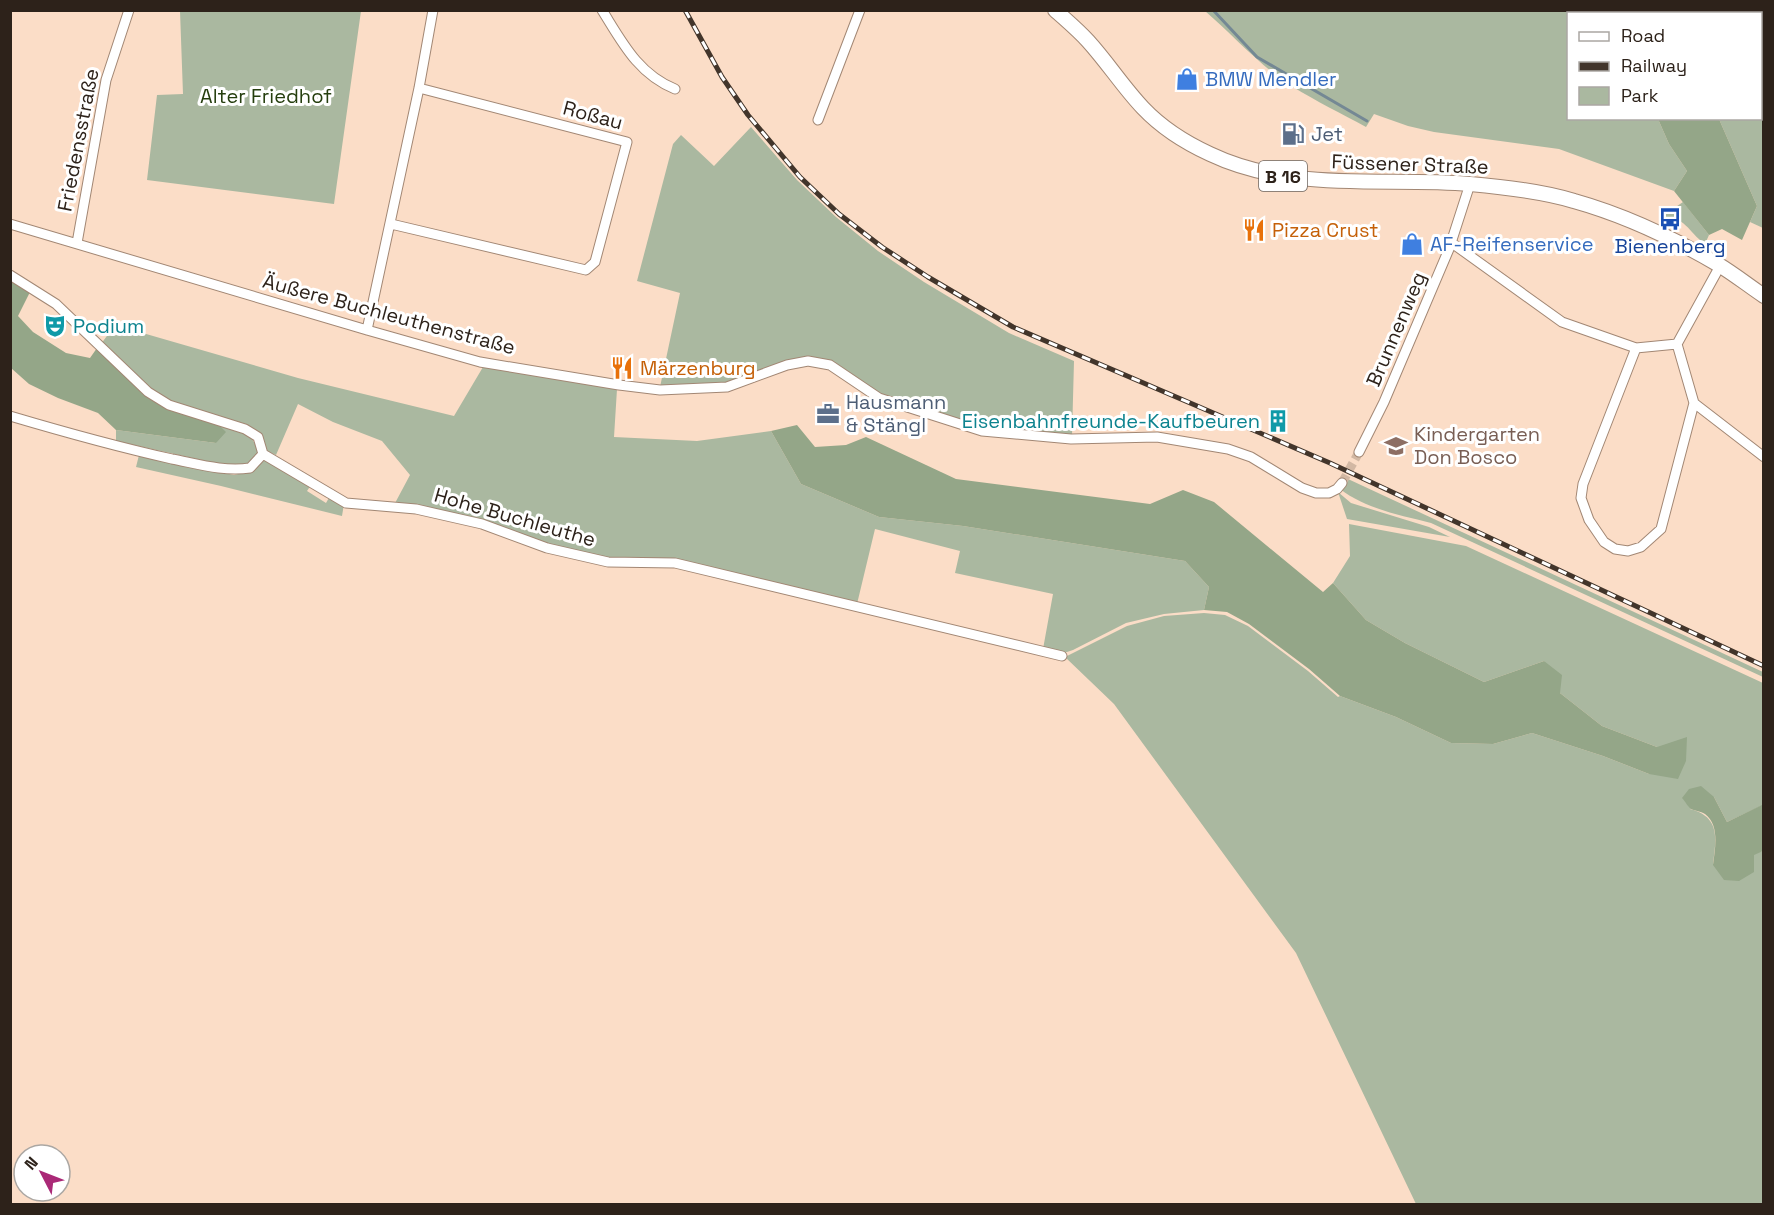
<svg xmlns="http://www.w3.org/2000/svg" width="1774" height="1215" viewBox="0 0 1774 1215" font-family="'Space Grotesk',sans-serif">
<rect width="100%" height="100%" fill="#fbddc7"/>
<!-- green -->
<path fill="#aab8a0" d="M180,11H361L334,204L147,180L157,95L183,94Z
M1205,11H1633V13L1568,14V118L1658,119L1669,144L1687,171L1674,191L1559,149L1434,132L1408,126L1374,114L1366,127C1342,114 1316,101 1293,87C1260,66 1234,36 1205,11Z
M1697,11H1763V228L1750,222L1757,206L1719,119L1760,118V14H1697Z
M751,127L797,180L836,217L878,251L924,282L1009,333L1074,361L1072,436L982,429L880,396L809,359L727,385L660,387L680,293L637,281L673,144L681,135L714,166Z
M1683,202L1709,235L1705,244C1687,231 1687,217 1661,217Z
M115,325L298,378L454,416L483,367L617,389L614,437L697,441L771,431L801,484L879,517L963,526L1185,561L1209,587L1204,610L1164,614L1126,623L1073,650L1061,654L1043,649L1053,594L955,573L960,551L875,529L857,604L675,561L609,559L548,547L482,522L394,505L410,475L382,441L333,422L298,404L276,455L267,451L262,434L246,424L170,402L151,390L101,344Z
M219,425C239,430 252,430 258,452L249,465L237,467L215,463L116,441V430L216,443Z
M139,455L234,475L252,471L265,458L311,485L307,491L326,503L330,496L344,504L342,516L221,486L136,467Z
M1348,479L1763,672V677L1431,523C1400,515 1366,509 1340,489Z
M1338,492L1351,503L1429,527L1450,537L1347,519Z
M1349,524L1466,546L1763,683V807L1761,806L1727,822L1714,797L1690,809C1721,817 1716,839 1713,864L1763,851V1204H1416L1296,953L1114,704L1065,657L1127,626L1164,616L1204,613L1225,615L1248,626L1308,671L1338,697L1340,696L1396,717L1451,743L1493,744L1532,733L1603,756L1649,774L1657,747L1602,726L1560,693L1544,661L1484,682L1405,643L1366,620L1333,583L1350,556Z"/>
<!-- forest -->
<path fill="#94a688" d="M1658,119H1719L1757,206L1742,240L1722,229L1709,235L1674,191L1687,171L1669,144Z
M10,280L30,292L18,316L33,332L66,353L90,358L97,348L146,394L219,425L226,432L216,443L116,430L98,413L58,398L29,384L11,368Z
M797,425L815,447L846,445L866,437L956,479L1150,504L1183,490L1214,502L1323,592L1333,583L1366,620L1405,643L1484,682L1544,661L1562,675L1560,693L1602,726L1657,747L1687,737L1686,761L1678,779L1649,774L1603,756L1532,733L1493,744L1451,743L1396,717L1340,696L1309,669L1249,624L1227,612L1204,610L1209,587L1185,561L963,526L879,517L801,484L771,431Z
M1701,786L1714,797L1727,822L1762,805L1763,807V851L1754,855V872L1739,881L1724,880L1713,865C1715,849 1720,825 1705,814C1700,811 1696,811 1691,809C1688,807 1685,801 1682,798L1689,789Z"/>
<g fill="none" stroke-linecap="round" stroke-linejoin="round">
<!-- stream -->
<path stroke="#748894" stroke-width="3" d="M1213,10L1257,57L1367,121"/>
<!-- minor-tunnel -->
<path stroke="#d2b8a4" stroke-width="9" stroke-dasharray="9 4.5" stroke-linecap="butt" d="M1342,483L1359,452"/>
<!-- minor casing -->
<g stroke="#a28774" stroke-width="11">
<path id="minor" d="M602,10C622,42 638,74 675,89
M818,120L860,10
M10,224L367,330L480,362L619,385L660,390L727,387L787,365L808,361L830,365L879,398L982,431L1071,439L1157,437L1228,449L1251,457L1302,488L1316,493H1329L1337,489L1342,483
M391,224L586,270L595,262L627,142L419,88
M77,243L106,80L129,10
M1452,243L1562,322L1636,348L1677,344
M1720,266L1677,344L1694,403L1764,457
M10,275L56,304L148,392L169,405L245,429L258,437L263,454
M367,330L419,88L433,10
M1636,348L1583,484L1581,498L1589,520L1604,542L1615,549L1628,551L1641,547L1661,529L1694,403
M10,416C64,432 118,447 172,459C198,464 224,472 250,468L263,454
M1359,452L1384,402L1449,249L1470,184
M263,454L346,503L416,509L482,524L547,548L608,562L675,563L1062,656"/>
</g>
<!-- primary casing -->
<g stroke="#a28774" stroke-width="16">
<path id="primary" d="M1055,10C1066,20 1078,30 1088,41C1108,63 1123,87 1143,108C1162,128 1186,143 1210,154C1292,193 1384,177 1470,184C1503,187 1542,191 1574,201C1624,215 1673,238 1719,265C1734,274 1749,286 1764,296"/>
</g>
<!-- minor -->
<use href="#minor" stroke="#fff" stroke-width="9"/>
<!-- primary -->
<use href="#primary" stroke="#fff" stroke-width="14"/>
<!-- rail casing -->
<g stroke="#42352b" stroke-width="5">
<path id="rail" d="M685,10L722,77L748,115L800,177L839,214L882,247L928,277L1013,327L1330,463L1764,666"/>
</g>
<!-- rail -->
<use href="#rail" stroke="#fff" stroke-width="3" stroke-dasharray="9" stroke-linecap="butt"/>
</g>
<!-- icons -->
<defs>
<g id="shop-bare" transform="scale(1.8)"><path d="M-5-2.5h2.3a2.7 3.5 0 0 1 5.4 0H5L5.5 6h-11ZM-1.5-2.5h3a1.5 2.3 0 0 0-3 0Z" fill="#3f7fe0" stroke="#fff" stroke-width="2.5" paint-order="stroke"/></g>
<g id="fuel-bare" transform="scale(1.8)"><path d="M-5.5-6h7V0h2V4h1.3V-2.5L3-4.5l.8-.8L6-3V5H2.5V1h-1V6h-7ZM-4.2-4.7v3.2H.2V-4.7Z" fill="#5c6f8a" stroke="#fff" stroke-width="2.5" paint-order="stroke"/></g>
<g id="bus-bare" transform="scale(1.8)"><path d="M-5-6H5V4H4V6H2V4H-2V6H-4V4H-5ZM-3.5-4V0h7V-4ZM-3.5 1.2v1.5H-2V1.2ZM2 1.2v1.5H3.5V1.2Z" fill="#1a4fb4" stroke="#fff" stroke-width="2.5" paint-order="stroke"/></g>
<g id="restaurant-bare" transform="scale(1.8)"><path d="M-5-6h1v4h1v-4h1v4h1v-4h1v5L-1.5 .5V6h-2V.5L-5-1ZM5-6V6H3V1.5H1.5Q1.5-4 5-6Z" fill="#e8710a" stroke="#fff" stroke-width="2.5" paint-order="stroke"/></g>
<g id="theatre-bare" transform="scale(1.8)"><path d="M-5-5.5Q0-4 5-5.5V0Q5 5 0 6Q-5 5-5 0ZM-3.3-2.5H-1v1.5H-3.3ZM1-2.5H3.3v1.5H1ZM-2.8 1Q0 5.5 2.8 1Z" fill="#0f9aa8" stroke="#fff" stroke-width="2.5" paint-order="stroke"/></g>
<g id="office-bare" transform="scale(1.8)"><path d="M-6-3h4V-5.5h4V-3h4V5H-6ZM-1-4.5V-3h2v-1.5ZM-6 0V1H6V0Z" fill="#5c6f8a" stroke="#fff" stroke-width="2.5" paint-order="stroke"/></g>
<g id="building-bare" transform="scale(1.8)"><path d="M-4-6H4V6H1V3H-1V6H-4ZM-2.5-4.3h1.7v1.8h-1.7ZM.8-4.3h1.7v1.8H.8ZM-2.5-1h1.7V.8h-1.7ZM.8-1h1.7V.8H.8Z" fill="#0f9aa8" stroke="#fff" stroke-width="2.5" paint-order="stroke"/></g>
<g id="school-bare" transform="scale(1.8)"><path d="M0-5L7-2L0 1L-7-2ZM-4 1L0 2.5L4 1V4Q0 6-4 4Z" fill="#8d6e63" stroke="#fff" stroke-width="2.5" paint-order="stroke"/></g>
</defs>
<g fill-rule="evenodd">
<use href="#shop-bare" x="1187" y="79"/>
<use href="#fuel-bare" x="1293" y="134"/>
<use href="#bus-bare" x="1670" y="219"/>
<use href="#restaurant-bare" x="1254" y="230"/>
<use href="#shop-bare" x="1412" y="244"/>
<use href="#theatre-bare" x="55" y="326"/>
<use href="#restaurant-bare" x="622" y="368"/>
<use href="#office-bare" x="828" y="414"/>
<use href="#building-bare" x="1278" y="421"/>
<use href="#school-bare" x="1396" y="446"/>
</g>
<g text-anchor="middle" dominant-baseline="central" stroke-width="6" stroke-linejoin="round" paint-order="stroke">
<!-- shield labels -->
<rect fill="#fff" stroke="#6c645f" stroke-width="1.5" x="1259" y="161" width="48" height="30" rx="4.5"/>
<g font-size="18" font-weight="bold" fill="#2d221a">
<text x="1283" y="176">B 16</text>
</g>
<!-- shop labels -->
<g font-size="20" fill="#366cbe" stroke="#fff" text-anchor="start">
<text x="1205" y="79">BMW Mendler</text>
<text x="1430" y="244">AF-Reifenservice</text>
</g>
<!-- park labels -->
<g font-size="20" fill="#253e0e" stroke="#fff">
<text x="266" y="96">Alter Friedhof</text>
</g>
<!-- street labels -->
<g font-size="20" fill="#2d221a" stroke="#fff">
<text transform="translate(593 115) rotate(15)">Roßau</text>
<text transform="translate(78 140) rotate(-79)">Friedensstraße</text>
<text transform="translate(1410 164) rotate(2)">Füssener Straße</text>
<text transform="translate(389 314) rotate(15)">Äußere Buchleuthenstraße</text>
<text transform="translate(1396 329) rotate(-67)">Brunnenweg</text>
<text transform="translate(515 517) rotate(16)">Hohe Buchleuthe</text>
</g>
<!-- service labels -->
<g font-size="20" fill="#4e5e75" stroke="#fff" text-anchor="start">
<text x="1311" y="134">Jet</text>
<text x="846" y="402">Hausmann<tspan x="846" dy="23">&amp; Stängl</tspan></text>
</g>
<!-- food labels -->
<g font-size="20" fill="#c56008" stroke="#fff" text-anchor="start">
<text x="1272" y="230">Pizza Crust</text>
<text x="640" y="368">Märzenburg</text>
</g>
<!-- transit labels -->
<g font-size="20" fill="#164399" stroke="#fff">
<text x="1670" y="246">Bienenberg</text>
</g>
<!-- culture labels -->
<g font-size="20" fill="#0d838f" stroke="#fff" text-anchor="start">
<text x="73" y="326">Podium</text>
<text x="1260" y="421" text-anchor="end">Eisenbahnfreunde-Kaufbeuren</text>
</g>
<!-- education labels -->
<g font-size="20" fill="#785e54" stroke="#fff" text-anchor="start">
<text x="1414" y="434">Kindergarten<tspan x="1414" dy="23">Don Bosco</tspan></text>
</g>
</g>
<!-- border -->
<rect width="1774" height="1215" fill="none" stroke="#2d221a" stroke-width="24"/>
<!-- legend -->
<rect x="1567" y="12" width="195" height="108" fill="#ffffff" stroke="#aba7a3" stroke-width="1.5"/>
<rect x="1579" y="32" width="30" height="9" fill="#ffffff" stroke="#aba7a3" stroke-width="1.5"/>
<text x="1621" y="42" font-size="18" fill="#2d221a">Road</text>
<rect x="1579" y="62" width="30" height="9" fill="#42352b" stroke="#aba7a3" stroke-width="1.5"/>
<text x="1621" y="72" font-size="18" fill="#2d221a">Railway</text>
<rect x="1579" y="87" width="30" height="18" fill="#aab8a0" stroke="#aba7a3" stroke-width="1.5"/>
<text x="1621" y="102" font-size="18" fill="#2d221a">Park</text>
<!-- north arrow -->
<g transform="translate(42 1173) rotate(312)"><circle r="28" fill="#ffffff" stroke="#aba7a3" stroke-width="1.5"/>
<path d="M0-4.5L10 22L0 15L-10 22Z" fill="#aa2977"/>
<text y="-9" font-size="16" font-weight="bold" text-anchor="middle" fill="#2d221a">N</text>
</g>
</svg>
